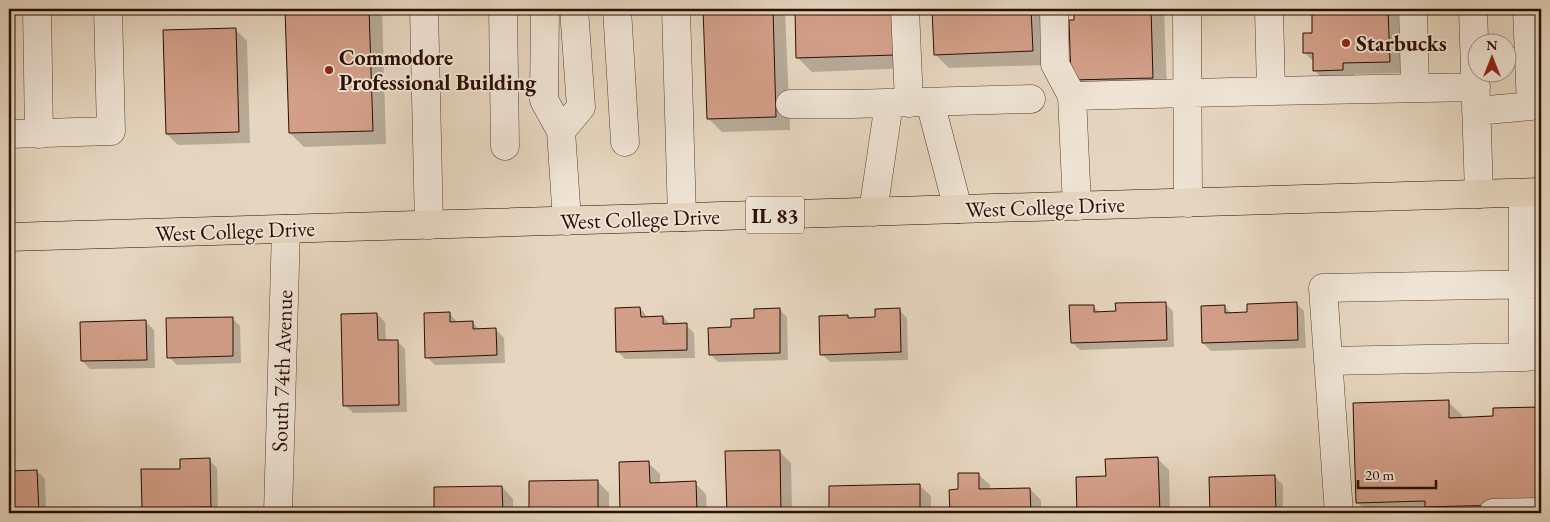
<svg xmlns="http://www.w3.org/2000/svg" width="1550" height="522" viewBox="0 0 1550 522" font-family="'EB Garamond',serif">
<rect width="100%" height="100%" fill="#e6d6bf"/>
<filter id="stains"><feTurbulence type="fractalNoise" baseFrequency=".004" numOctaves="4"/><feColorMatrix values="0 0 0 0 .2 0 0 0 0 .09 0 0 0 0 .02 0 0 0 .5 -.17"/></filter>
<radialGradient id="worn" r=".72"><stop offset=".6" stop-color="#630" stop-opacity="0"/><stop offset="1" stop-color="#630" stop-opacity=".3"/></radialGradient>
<!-- shadow -->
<path fill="#0003" d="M286,9H382L386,144L304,147L290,133Z
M704,9H785L790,130L722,132L708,118Z
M796,9H907L909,68L812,72L798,58Z
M933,9H1044L1046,65L949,68L935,54Z
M1075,9H1164L1167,91L1086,94L1072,80Z
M1313,9H1398L1401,73L1354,74V81L1326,82L1314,70V62L1305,53L1314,34Z
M236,30L247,41L250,143L178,145L167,134Z
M1165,303L1173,311L1174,347L1080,350L1072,342L1093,306L1100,313H1117Z
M1296,303L1304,311L1306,348L1211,351L1203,343L1225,307L1232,314L1248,313Z
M640,308L648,318L663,317L671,325H686L694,333L695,358L625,359L617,351Z
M779,309L787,317L788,360L718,362L710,354L733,328Z
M899,310L907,318L908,360L830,362L822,354L847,316L851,319H876Z
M377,314L385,322L386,341H397L405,349L407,412L353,413L345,405Z
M450,314L458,323L472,322L480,330H496L504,338L505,363L435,365L427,357Z
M232,318L240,326L241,363L177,365L169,357Z
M146,322L154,330L155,368L90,369L82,361Z
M1448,402L1462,415V419L1494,418V409L1541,408V513H1368L1357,502Z
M779,451L791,463L792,513H728L726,453Z
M1157,458L1169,470L1170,513H1078L1077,478L1107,477Z
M209,460L217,468L218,513H149L143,507L181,470Z
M620,463H648L660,474V484L695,483L706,494L707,513H622Z
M37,471L45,479L46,513H9V472Z
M978,474L990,485V490L1030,489L1041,500V513H951L950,491H959Z
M1275,477L1283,485V513H1211L1210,478Z
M597,481L609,493V513H531L530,483Z
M919,485L931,496V513H831L830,487Z
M502,487L513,499V513H435V489Z"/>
<!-- building -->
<path fill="#d39f89" stroke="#2b0d02" d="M285,9H369L373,131L289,133Z
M703,9H773L776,117L707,119Z
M795,9H894L896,55L796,58Z
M932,9H1031L1033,51L934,55Z
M1074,9H1151L1153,78L1071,80L1069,20H1074Z
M1312,9H1388L1390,62L1343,63V70L1313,71V53H1303V33H1312Z
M236,28L239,132L166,134L163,30Z
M1166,302L1167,340L1071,343L1069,305H1094V312L1116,311L1115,303Z
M1297,302L1298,340L1202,343L1201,306L1225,305V313L1247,312V304Z
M640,307L641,317L663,316V324L687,323V350L616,352L615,308Z
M780,308V353L709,355L708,328L731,327V319L754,318V309Z
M900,308L901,352L820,355L819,316L848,315V318L875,317V309Z
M450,312V322L473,321V329L496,328L497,355L425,358L424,313Z
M377,313L378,340H398L399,405L343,406L341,314Z
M233,317V356L167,358L166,318Z
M146,320L147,360L81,361L80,322Z
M1449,400V418L1493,416V408L1541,407V504L1425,507V501L1356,503L1353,403Z
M780,450L781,513H727L725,451Z
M1158,457L1160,513H1129V510L1104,511V513H1077L1076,477L1106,476L1105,459Z
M210,458L211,507L142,508L141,469H180V459Z
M649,461L650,483L696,481L697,513H620L619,462Z
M37,470L39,513H9V471Z
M958,473H979V489L1030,488L1031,513H950L949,490L958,489Z
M1275,475L1276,513H1210L1209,477Z
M598,480V513H529V481Z
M920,484V513H829V486Z
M502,486L503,513H434V487Z"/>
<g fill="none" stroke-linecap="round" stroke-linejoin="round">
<!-- minor casing -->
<g stroke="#5a3f31" stroke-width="29">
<path id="minor" d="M37,9L39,134
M424,9L429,225
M503,9L505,146
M545,9L544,100L561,131
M617,9L625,142
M676,9L682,217
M905,9L909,103
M1054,9L1055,64L1072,96L1077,206
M1187,9L1188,203
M1413,9L1415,88
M1473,9L1479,194
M1271,91L1476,87
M1072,96L1271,91L1269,9
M930,102L958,209
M790,104H851L1031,99
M1476,111L1531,106L1527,9
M9,134L111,131L108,9
M1523,193V357L1540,356
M873,212L889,103
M567,221L561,131L581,107L574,9
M1328,361L1523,357
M278,513L286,229
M1339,513L1323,288L1541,284
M1493,513L1541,512"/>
</g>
<!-- major casing -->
<g stroke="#2b0d02" stroke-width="29">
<path id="major" d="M9,237L1541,192"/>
</g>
<!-- minor -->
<use href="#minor" stroke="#efe4d5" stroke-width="28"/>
<!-- major -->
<use href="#major" stroke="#e6d6bf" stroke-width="28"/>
</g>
<!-- markers -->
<g fill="#8f2418" stroke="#efe4d5" stroke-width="2">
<circle cx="1346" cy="43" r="5"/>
<circle cx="329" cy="70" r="5"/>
</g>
<g text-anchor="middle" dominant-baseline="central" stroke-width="4" stroke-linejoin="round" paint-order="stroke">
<!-- shield labels -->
<rect fill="#efe4d5" stroke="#664e41" stroke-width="1" x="746" y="196.5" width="58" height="37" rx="4"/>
<g font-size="21" font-weight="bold" fill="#2b0d02">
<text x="775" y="215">IL 83</text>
</g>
<!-- poi labels -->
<g font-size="22" font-weight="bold" fill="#2b0d02" stroke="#efe4d5" text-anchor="start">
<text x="1356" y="43">Starbucks</text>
<text x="339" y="57">Commodore<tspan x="339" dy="25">Professional Building</tspan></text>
</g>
<!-- street labels -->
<g font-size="22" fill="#2b0d02" stroke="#efe4d5">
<text transform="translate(1045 207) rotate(-2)">West College Drive</text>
<text transform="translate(640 219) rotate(-2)">West College Drive</text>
<text transform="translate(235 231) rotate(-2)">West College Drive</text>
<text transform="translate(282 371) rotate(-88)">South 74th Avenue</text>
</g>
</g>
<!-- margin -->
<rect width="1550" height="522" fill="none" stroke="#e6d6bf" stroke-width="30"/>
<rect x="10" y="10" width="1530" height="502" fill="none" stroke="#2b0d02" stroke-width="2.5"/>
<rect x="15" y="15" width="1520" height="492" fill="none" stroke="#2b0d02"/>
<!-- north arrow -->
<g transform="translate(1492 58)"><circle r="24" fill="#efe4d5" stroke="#a18e81"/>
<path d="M0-4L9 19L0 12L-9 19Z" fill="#8f2418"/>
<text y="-8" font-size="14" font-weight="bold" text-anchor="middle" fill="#2b0d02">N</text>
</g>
<!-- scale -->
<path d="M1358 480v8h78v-8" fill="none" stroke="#2b0d02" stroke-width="2.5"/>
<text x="1365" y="480" font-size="15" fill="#2b0d02" stroke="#efe4d5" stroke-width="4" paint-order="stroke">20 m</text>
<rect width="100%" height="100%" filter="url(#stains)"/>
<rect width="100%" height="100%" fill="url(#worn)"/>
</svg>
